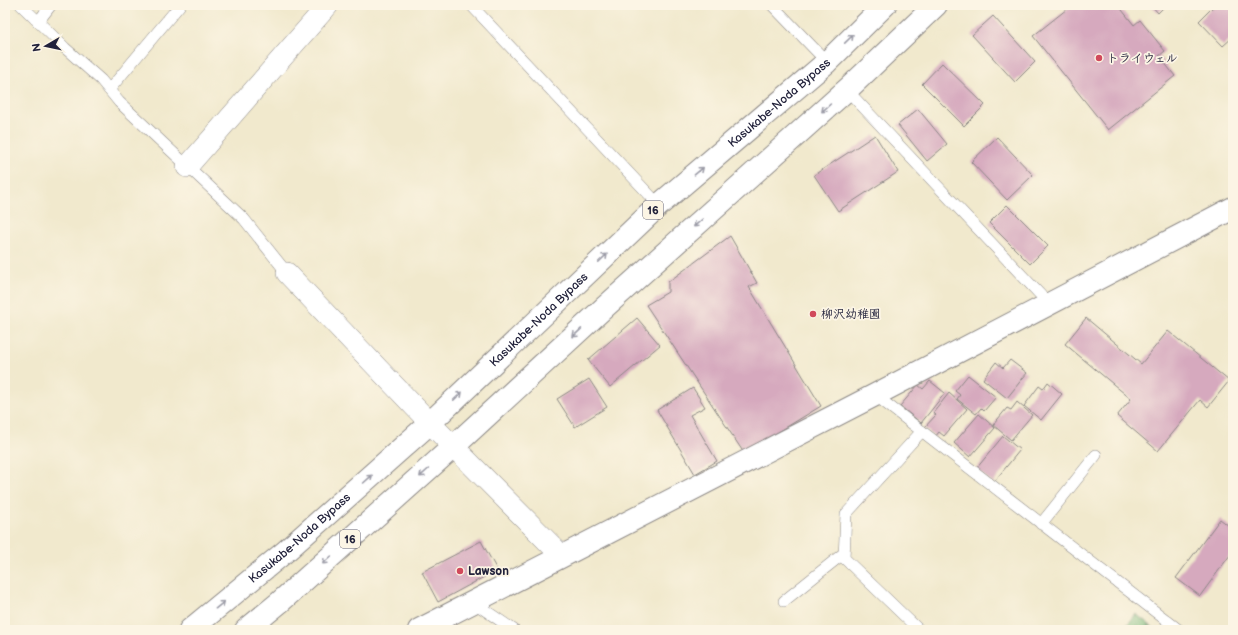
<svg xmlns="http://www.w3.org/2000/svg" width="1238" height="635" viewBox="0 0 1238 635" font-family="'Balsamiq Sans','Klee One',sans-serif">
<defs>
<pattern id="forest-firs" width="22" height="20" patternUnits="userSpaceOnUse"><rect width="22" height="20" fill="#7bb97a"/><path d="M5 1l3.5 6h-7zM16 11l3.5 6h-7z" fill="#649665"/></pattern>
</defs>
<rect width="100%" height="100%" fill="#fcf5e5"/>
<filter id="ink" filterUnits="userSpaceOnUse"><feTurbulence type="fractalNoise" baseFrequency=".025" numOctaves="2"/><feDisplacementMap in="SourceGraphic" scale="8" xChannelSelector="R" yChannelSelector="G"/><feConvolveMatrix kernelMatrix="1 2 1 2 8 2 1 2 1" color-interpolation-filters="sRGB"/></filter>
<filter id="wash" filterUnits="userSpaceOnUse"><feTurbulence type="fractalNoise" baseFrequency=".012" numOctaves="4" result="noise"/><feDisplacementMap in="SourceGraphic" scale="16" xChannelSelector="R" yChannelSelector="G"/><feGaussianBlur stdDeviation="0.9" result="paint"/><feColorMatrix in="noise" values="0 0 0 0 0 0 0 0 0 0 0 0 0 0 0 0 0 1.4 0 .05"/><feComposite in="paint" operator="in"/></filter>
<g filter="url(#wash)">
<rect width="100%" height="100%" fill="#f1e9cd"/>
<!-- forest -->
<path fill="url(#forest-firs)" stroke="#4e6e5a" d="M1136,614L1156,630H1123Z"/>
<g id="blocks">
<!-- building -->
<path fill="#d6a9be" d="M1072,5H1118L1134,25L1140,20L1165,51L1159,56L1175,76L1108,130L1033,36Z
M1151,5H1166L1158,13Z
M1215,5H1233V37L1223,46L1199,21Z
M993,16L1035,62L1015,82L972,35Z
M942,63L985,105L964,126L922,84Z
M918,109L947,144L927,161L898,125Z
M875,135L898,172L838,211L814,175Z
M997,137L1033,175L1007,200L971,162Z
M1007,205L1048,246L1030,264L989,223Z
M730,236L757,283L749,287L821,406L744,453L646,305L668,292V282Z
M637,318L660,345L610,387L588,360Z
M1086,318L1141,364L1168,331L1229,381L1208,407L1200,400L1158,451L1117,416L1131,399L1065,344Z
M1010,360L1027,373L1007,398L983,379L996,362L1003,368Z
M968,375L996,397L984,411L981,408L976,414L957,399L960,395L955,391Z
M589,379L607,407L575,427L557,399Z
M930,381L945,393L921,423L900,406L918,385L923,389Z
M1048,382L1062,394L1041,420L1024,406L1039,386L1043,389Z
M693,388L705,407L690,415L717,461L695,474L657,410Z
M949,393L967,409L944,436L939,432L935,437L924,428L936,415L933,413Z
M1017,402L1032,415L1011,440L993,425L1007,408L1011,410Z
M979,414L995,428L970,457L954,443Z
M1003,436L1020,450L993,483L976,469Z
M1220,519L1233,529V551L1200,596L1176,578Z
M481,541L497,570L438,602L422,572Z"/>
</g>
</g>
<g filter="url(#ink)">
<use href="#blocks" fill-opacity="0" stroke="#8a8684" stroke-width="1"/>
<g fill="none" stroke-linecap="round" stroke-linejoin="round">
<!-- lane casing -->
<g stroke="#8a8684" stroke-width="12">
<path id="lane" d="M21,5L65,48L101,80L119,102L244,219L287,273
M471,5L659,205
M772,5L827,62
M38,22L51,5
M846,89L1049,304
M109,90L180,5
M875,395L1179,630
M1041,524L1096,455
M784,601L844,553
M473,602L514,630
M919,630L844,558L846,514L922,431"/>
</g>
<!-- street casing -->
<g stroke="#8a8684" stroke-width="22">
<path id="street" d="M187,167L328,5
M287,273L430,423L561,555"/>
</g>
<!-- secondary casing -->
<g stroke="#8a8684" stroke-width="24">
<path id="secondary" d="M419,630L875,395L1233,208"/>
</g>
<!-- highway casing -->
<g stroke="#8a8684" stroke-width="24">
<g id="highway">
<path id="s1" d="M190,630L286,551L430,423L659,205L827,62L885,5"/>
<path d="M246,630L280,602L453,447L606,306L851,86L936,5"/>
</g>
</g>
<!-- lane -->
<use href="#lane" stroke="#fff" stroke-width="11"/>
<!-- street -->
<use href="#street" stroke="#fff" stroke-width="21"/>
<!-- secondary -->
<use href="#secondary" stroke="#fff" stroke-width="22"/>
<!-- highway -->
<use href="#highway" stroke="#fff" stroke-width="22"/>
</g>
<!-- one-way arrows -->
<defs><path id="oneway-shaft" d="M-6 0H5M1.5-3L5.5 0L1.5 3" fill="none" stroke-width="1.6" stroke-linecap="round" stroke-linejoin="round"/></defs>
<g stroke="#9c9ca7">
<use href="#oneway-shaft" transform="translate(849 39) rotate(-44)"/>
<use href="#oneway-shaft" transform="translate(826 108) rotate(138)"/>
<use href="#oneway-shaft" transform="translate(699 171) rotate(-40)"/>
<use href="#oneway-shaft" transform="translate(698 223) rotate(138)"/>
<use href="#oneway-shaft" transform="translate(603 258) rotate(-44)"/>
<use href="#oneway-shaft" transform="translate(577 333) rotate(137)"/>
<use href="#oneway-shaft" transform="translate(458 396) rotate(-44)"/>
<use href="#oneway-shaft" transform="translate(424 473) rotate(138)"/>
<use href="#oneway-shaft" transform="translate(368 479) rotate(-42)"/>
<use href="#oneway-shaft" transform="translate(327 560) rotate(138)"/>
<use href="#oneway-shaft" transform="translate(220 605) rotate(-39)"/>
</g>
</g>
<!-- markers -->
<g fill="#d1495b" stroke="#fcf5e5" stroke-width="1.5">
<circle cx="1099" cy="58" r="4"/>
<circle cx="813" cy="314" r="4"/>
<circle cx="460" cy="571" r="4"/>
</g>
<g text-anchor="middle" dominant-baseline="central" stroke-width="3.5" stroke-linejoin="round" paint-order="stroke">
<!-- shield labels -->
<g fill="#fcf5e5" stroke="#63616e" stroke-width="1">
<rect x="643" y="201" width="20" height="18" rx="3"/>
<rect x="340" y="530" width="20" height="18" rx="3"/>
</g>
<g font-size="11" font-weight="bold" fill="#22223b">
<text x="653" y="210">16</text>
<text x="350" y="539">16</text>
</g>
<!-- poi labels -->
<g font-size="12" font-weight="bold" fill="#22223b" stroke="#fcf5e5" text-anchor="start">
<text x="1107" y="58">トライウェル</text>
<text x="821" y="314">柳沢幼稚園</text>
<text x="468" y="571">Lawson</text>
</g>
<!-- street labels -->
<g font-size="12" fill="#22223b" stroke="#fcf5e5">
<text stroke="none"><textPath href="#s1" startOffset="791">Kasukabe-Noda Bypass</textPath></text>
<text stroke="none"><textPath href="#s1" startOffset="467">Kasukabe-Noda Bypass</textPath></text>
<text stroke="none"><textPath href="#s1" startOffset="143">Kasukabe-Noda Bypass</textPath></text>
</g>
</g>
<!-- margin -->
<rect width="1238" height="635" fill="none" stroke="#fcf5e5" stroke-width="20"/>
<!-- north arrow -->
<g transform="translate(46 46) rotate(261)" stroke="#fcf5e5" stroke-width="3" paint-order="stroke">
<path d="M0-3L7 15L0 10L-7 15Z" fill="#22223b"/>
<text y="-6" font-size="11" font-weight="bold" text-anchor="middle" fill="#22223b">N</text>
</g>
</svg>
